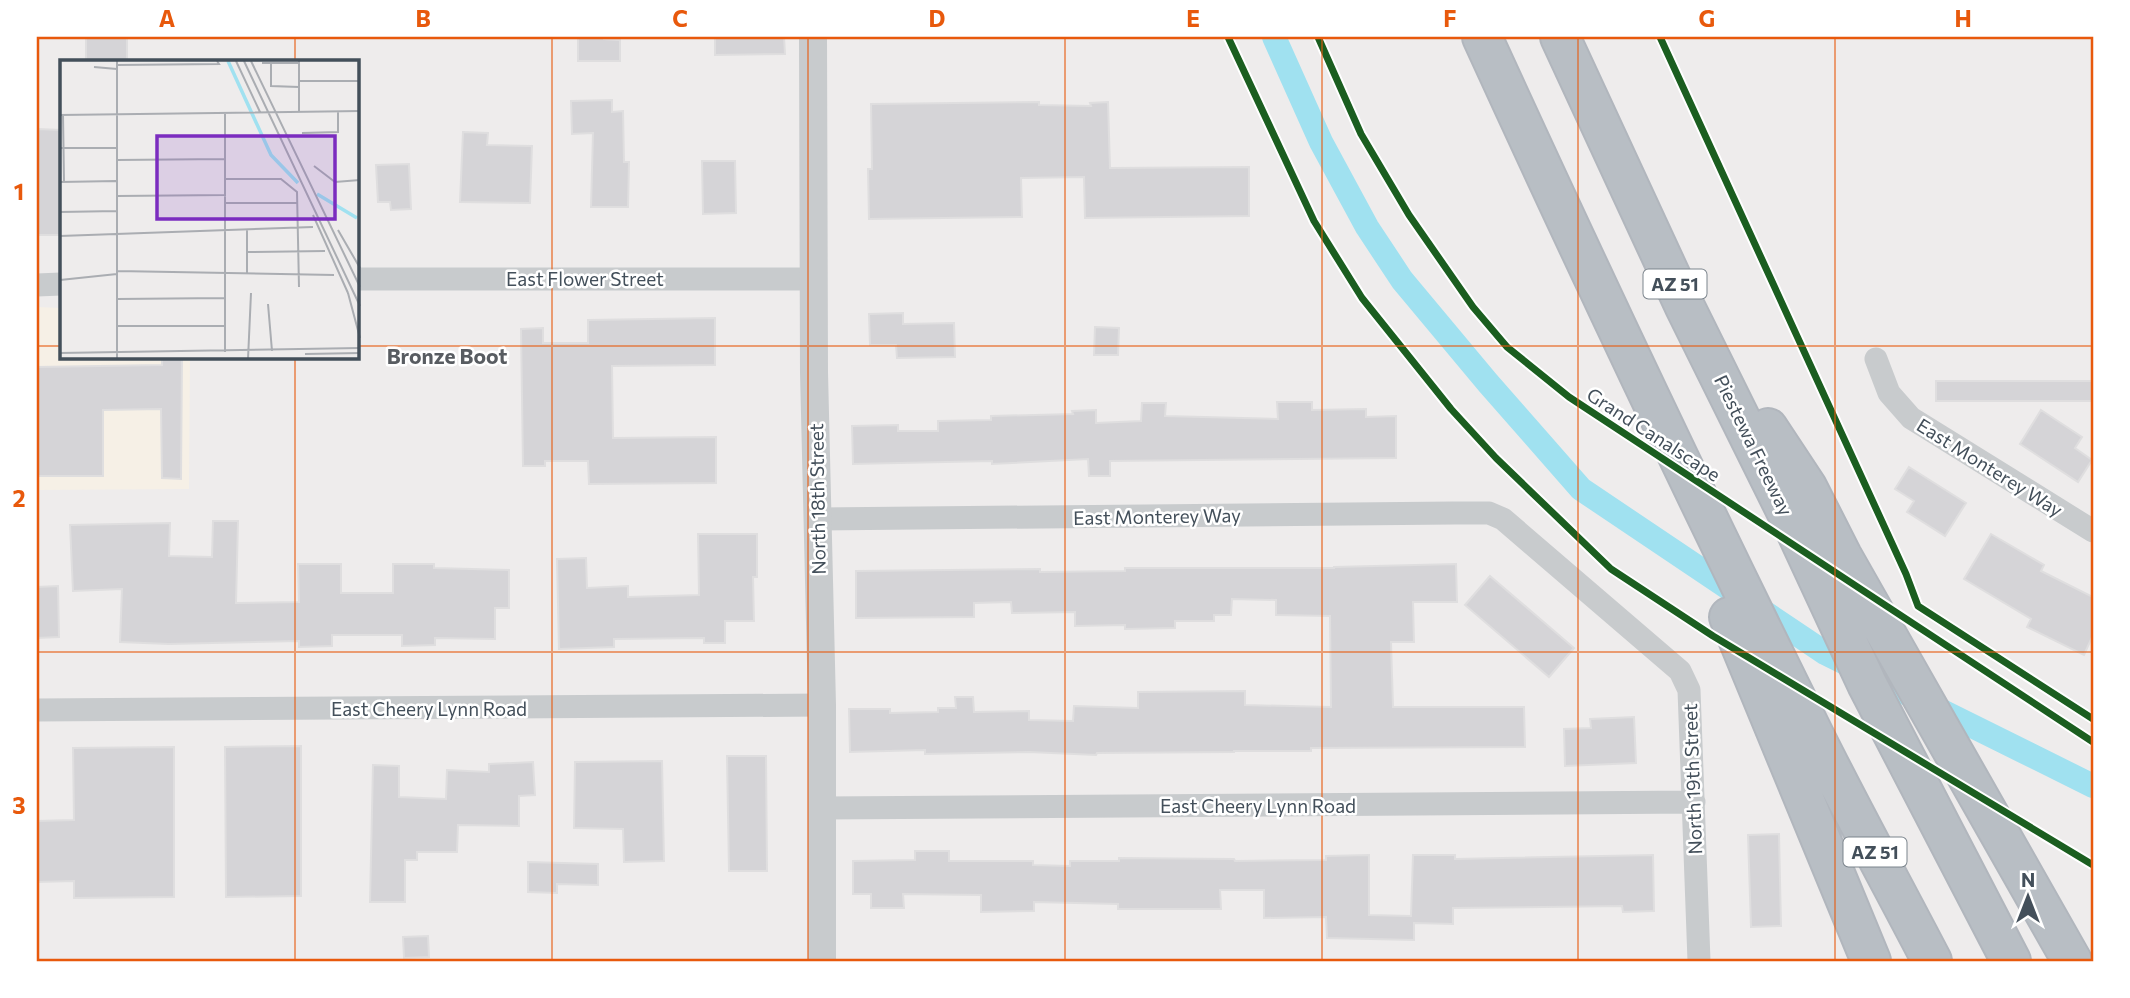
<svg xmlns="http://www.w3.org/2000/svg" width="2130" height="998" viewBox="0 0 2130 998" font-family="Commissioner,sans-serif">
<rect width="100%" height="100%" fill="#eeecec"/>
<!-- commercial -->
<path fill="#f6f0e6" d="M37,307L61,308V357H190L189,489L37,490Z"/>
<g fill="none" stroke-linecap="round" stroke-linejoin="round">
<!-- canal -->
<path stroke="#a0e1f0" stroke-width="24" d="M1274,37L1321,142L1367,227L1402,280L1488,383L1581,489L1825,653L2093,786"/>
</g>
<!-- building -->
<path fill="#d5d4d7" stroke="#dfdedf" stroke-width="2" d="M86,37H127V61H86Z
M578,37H604V39L620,40V61H578Z
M715,37H784L785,54L715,55Z
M612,100V112L623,111L624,162H629L628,207H591L593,133L572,134L571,101Z
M1039,102V105L1091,106L1090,103L1108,102L1110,168L1249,167V216L1085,218L1084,177L1021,178L1022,217L869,219L868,169H872L871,104Z
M37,129L61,130V235H37Z
M463,132L488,133L487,145L532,146L530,203L460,202Z
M702,161H735L736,213L703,214Z
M409,164L411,209L391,210L390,202H378L376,165Z
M903,313V324L954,323L955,357L897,358L896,345H870L869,314Z
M715,318V365L612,366L613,438L716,437V483L589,484L588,461H545V466H523L521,329L543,328V343H588V320Z
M1095,327L1119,328L1118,355H1094Z
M162,357H182L181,479L162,478L161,409L103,410V476H37V367L162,365Z
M1936,381H2093V401H1936Z
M1277,402H1312V410L1366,409V417L1396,416V458L1110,461V476H1089L1088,459L992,464V461L853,464L852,426L898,425V431H938V421L991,420V416L1073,414L1072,411L1096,410V423L1141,421L1142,403H1166L1165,416L1278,419Z
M2041,410L2082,437L2075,448L2092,460L2078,482L2020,444Z
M1909,467L1966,503L1945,536L1907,512L1914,501L1895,489Z
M213,521H238L236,603L299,602L298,564H341V593H393V564H434V568L509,570V608H495V639L435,638V645L402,646V635H332V646L299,647V641L169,644L120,642L122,589L73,591L70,525L170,523L169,556L212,557Z
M698,534H757V577H753L754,621H725V643H704V638L614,639V647L559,649L557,559L586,558L587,588L628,586V597L699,595Z
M1991,534L2044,565L2041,571L2093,597V635L2084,655L2027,627L2031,619L1964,579Z
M1456,564L1457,602H1413L1414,642H1391L1393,707H1524L1525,747L1311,748V751H1234V752L1097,753L1096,755L1029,752L925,754V750L850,752L849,709H890V713L938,712V708H956L955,697H973L974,712L1029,711V720L1073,721L1074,706L1138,708V692L1245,691V705L1331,707L1330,616L1276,615V600L1232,599L1231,615H1214V621H1175V628L1125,629V625L1075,626V612L1012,613L1011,602L974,603V617L856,618V571L1040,569V572L1125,571V568H1334V567Z
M1490,576L1574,648L1549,677L1465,605Z
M58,586L59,637L37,638V587Z
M1634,717L1636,763L1565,766L1564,729L1591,728L1590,719Z
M301,746V896L226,897L225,747Z
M174,747V897L74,898V881L37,882V821L74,820L73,748Z
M727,756H766L767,871H729Z
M662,761L664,861L624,862L623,829L574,828L575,762Z
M533,762L535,795L519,796V826L458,825L457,852H417V860H405V902H370L373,765L399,766V797L446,799L447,770L489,772V764Z
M1779,834L1781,926L1751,927L1748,835Z
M915,851H949V861H1033V865L1070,866V861H1119V858L1234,859L1235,861L1326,860V856L1369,855V915L1411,916L1413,855H1455V859L1653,855L1654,911L1623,912L1622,906L1453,908V924L1414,923V940L1327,938L1326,917L1264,918V890H1220L1221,909H1118V904L1034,902V911L981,912V895L903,894L904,908H871V894H853V861L915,860Z
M528,862L598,864V885L557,884V893L528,892Z
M428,936L429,957L404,958L403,937Z"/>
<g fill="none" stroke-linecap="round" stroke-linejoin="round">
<!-- motorway casing -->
<g stroke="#b1b6bd" stroke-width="42">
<path id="motorway" d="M1482,37C1590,273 1701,508 1817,741C1854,815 1894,888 1932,961
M1560,37L1685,307L1795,529L1867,684L2011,961
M1768,428L1807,487L1842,556L2072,961
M1729,617L1871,961"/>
</g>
<!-- minor -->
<path stroke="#c8cbcd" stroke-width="23" d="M357,279H813
M37,285L61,284
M1876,359L1889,393L1911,418L2093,531
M818,519L1454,513H1489L1503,519L1680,671L1689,690L1699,961
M37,710L822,705
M822,808L1694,802"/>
<!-- tertiary -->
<path stroke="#c8cbcd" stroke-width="28" d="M813,37L814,372L822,705V961"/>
<!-- motorway -->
<use href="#motorway" stroke="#b8bec4" stroke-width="38"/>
<!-- cycleway casing -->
<g stroke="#fff" stroke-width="11">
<path id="cycleway" d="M1228,37L1314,221L1362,298L1451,409L1496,458L1611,569L1713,636L2093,865
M1318,37L1361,134L1409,215L1473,307L1507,347L1569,397L2093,742
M1660,37L1906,574L1918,606L2093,719"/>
</g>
<!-- cycleway -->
<use href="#cycleway" stroke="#1b5e20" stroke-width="7"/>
</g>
<!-- grid -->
<path fill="none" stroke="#e8590c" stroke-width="2" stroke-opacity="0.55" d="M295,37V61M552,37V961M808,37V961M1065,37V961M1322,37V961M1578,37V961M1835,37V961M37,346H61M357,346H2093M295,357V961M37,652H2093"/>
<g text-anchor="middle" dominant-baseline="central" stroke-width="5" stroke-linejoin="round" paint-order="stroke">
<!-- shield labels -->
<g fill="#fff" stroke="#7b848c" stroke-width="2">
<rect x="1643.5" y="269.5" width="63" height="29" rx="5"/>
<rect x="1843.5" y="837.5" width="63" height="29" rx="5"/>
</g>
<g font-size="18" font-weight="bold" fill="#434f5a">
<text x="1675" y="284">AZ 51</text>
<text x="1875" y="852">AZ 51</text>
</g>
<!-- street labels -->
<g font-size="19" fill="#434f5a" stroke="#fff">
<text x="585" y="278">East Flower Street</text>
<text transform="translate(1654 434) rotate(33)">Grand Canalscape</text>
<text transform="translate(1754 445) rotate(64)">Piestewa Freeway</text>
<text transform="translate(1990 467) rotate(32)">East Monterey Way</text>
<text transform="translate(817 499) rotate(-91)">North 18th Street</text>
<text transform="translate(1157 516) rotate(-1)">East Monterey Way</text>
<text x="429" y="708">East Cheery Lynn Road</text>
<text transform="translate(1692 779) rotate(-92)">North 19th Street</text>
<text x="1258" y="805">East Cheery Lynn Road</text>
</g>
<!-- neighbourhood labels -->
<g font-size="21" font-weight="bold" fill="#585c61" stroke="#fff">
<text x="447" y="355">Bronze Boot</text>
</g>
</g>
<!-- overview -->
<g transform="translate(60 60)">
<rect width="299" height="299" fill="#eeecec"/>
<path fill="none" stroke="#a0e1f0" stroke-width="3.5" d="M168,1L211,95L238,123M257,134L297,158"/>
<path fill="none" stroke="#aaadb2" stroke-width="2" d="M57,1V299M176,1L200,52M184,1L300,246M191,1L300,227M202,3H239M211,3V26L239,27M57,5L159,4L157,1M34,7L57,9M239,21H300M239,51V1M165,52V292M0,55L300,51M3,55L4,122M242,73L278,72V51M0,88H56M57,100L165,99M254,106L275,122L300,120M165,119H221L237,132L239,227M0,122L56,121M57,136L166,135M166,143H238M0,152L57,151M253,155L288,233M187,169V213M278,170L300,208M0,176L253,167M187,192L265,191M57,211L274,215M0,220L57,214M288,233L300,278M57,239L165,238M208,244L212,291M57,266H165M0,293L300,288M245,294L300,293M188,299L191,233"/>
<path fill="#7b2cbf" fill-opacity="0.15" stroke="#7b2cbf" stroke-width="3.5" d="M97,76H275V159H97Z"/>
<rect width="299" height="299" fill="none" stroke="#434f5a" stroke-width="3.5"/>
</g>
<!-- border -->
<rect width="2130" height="998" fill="none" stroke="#ffffff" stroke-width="77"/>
<!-- north arrow -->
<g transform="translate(2028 897)" stroke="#ffffff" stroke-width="5" paint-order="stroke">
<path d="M0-5L12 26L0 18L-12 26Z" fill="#434f5a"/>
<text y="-10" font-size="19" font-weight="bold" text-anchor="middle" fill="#434f5a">N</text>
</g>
<rect x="38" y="38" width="2054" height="922" fill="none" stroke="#e8590c" stroke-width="2.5"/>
<g font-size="23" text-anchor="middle" font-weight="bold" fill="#e8590c">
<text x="167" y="27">A</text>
<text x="423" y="27">B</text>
<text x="680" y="27">C</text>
<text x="937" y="27">D</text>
<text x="1193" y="27">E</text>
<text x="1450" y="27">F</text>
<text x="1707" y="27">G</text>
<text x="1963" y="27">H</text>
<text x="19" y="200">1</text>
<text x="19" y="507">2</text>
<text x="19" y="814">3</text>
</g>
</svg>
